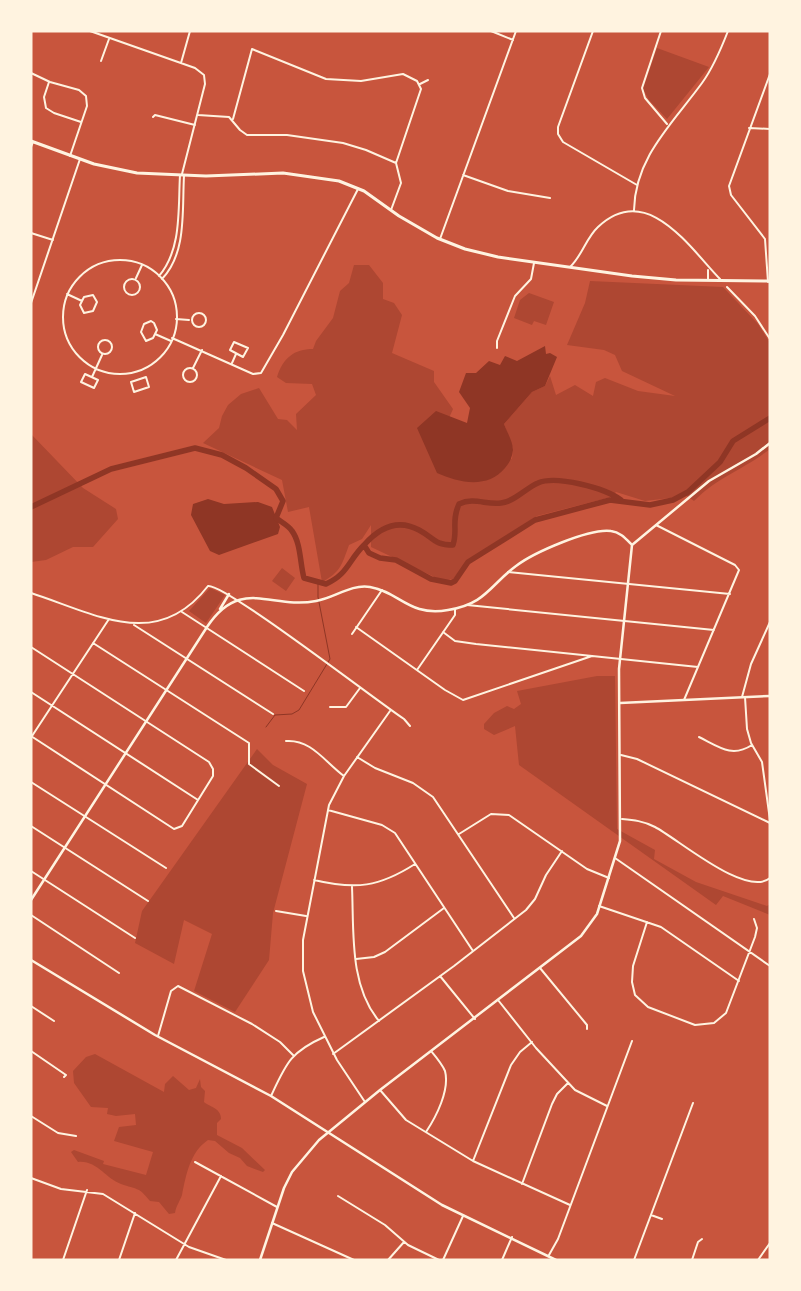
<svg xmlns="http://www.w3.org/2000/svg" width="801" height="1291" viewBox="0 0 801 1291" font-family="Montserrat,sans-serif">
<rect width="100%" height="100%" fill="#c8553d"/>
<!-- green -->
<path fill="#ae4732" d="M657,48L709,67L667,119L649,100L643,89Z
M354,265H369L383,283V299L394,303L402,315L392,353L434,371V382L453,409L449,418L436,412L512,459L513,448L504,424L532,392L545,386L550,376L556,395L575,385L593,396L596,382L605,378L638,391L675,396L622,371L615,355L604,350L567,345L585,303L590,281L723,287L758,324L770,343V449C743,470 719,476 694,501L687,496L645,501L616,492L611,497L537,516L467,561L453,579L443,581L371,547V525L362,539L349,545C342,564 341,572 322,582L309,507L288,512L282,480L203,443L219,428L222,416L228,405L241,394L259,388L278,419L287,420L297,430L296,414L316,395L312,384L286,383L277,377C283,358 294,349 313,349L316,341L333,318L340,291L349,283Z
M529,293L554,302L546,325L534,321L532,325L514,318L520,300Z
M31,434L83,488L116,509L118,519L93,547H73L46,560L31,562Z
M282,568L295,578L286,591L272,581Z
M210,588L225,595L206,623L189,611Z
M597,676H615L617,829L655,850L654,859L696,882L767,906L770,904V915L723,896L716,905L519,765L515,726L494,735L484,729V724L494,713L507,706L514,709L521,704L517,691Z
M257,749L273,765L307,784L273,913L269,960L235,1012L194,991L212,934L184,920L174,964L135,943L142,911Z
M95,1054L164,1092L165,1084L173,1076L189,1090L196,1088L200,1079L201,1087L205,1091L204,1102C210,1107 221,1108 221,1119L217,1123V1135L242,1148L265,1170L263,1172L247,1166L240,1158L229,1153L215,1141L208,1140C190,1152 186,1175 182,1195C180,1201 176,1206 175,1213L169,1214L159,1202L150,1201C138,1186 137,1190 121,1184C106,1179 97,1160 78,1162L71,1152L74,1150L104,1161L103,1164L146,1175L153,1152L114,1141L119,1127L136,1125L135,1114L116,1116L107,1114L108,1108L91,1107L74,1083L73,1071L86,1057Z"/>
<!-- water -->
<path fill="#8f3625" d="M545,346L546,354L550,353L557,357L545,386L532,392L504,424C507,432 513,442 513,450C512,458 510,462 505,468C488,489 459,483 437,473L417,428L436,411L467,423L470,408L459,392L466,373H476L489,361L500,365L505,356L517,361Z
M208,499L224,504L258,502L272,507L280,527L278,534L219,555L210,551L191,515L193,504Z"/>
<g fill="none" stroke-linecap="round" stroke-linejoin="round">
<!-- stream -->
<path stroke="#8f3625" stroke-width="1" d="M266,727L275,715L292,714L299,710L330,659L318,597V583"/>
<!-- river -->
<path stroke="#8f3625" stroke-width="5.5" d="M31,507L111,469L195,448L222,455L246,468L276,489L283,501L276,518C281,522 289,526 292,531C301,543 300,564 304,578L326,584C348,574 348,561 364,545L369,553L380,558L396,560L431,579L451,583L455,581L468,562L535,520L610,500L650,505L673,500L688,492L720,462L733,441L770,418
M364,545C379,528 397,518 419,530C434,538 434,545 453,545C458,530 451,522 459,504C474,497 486,505 501,503C514,502 526,488 538,483C556,475 605,488 621,500"/>
<!-- minor -->
<path stroke="#fff3e0" stroke-width="2" d="M90,31L195,68L204,75L205,84L182,174
M491,31L513,40
M593,31L558,127V134L563,142L637,185
M661,31L642,88L645,98L667,124
M101,61L109,39
M181,63L190,31
M31,73L50,82L79,90L86,96L87,106L70,156
M49,82L44,97L46,108L54,113L81,122
M420,84L428,80
M198,115L229,117L240,130L247,135H287L343,143L366,150L396,163L401,183L391,210
M153,117L155,115L195,125
M233,119L252,49L326,79L361,81L403,74L417,81L421,89L396,163
M749,128L770,129
M31,147L33,142
M463,175L508,191L550,198
M634,210C635,157 673,123 702,83C713,68 721,49 728,31
M31,233L53,240
M440,239L516,31
M63 317a57 57 0 1 1 114 0a57 57 0 1 1-114 0Z
M570,267C582,256 586,238 598,227C647,181 689,247 720,279
M708,270V280
M159,276C182,249 178,209 180,175
M136,278L142,265
M162,279C187,253 182,210 184,176
M124 287a8 8 0 1 1 16 0a8 8 0 1 1-16 0Z
M768,282L765,239L731,195L729,186L770,74
M727,287L755,316L770,339
M67,294L82,301
M93,295L97,302L93,311L84,313L80,305L84,297Z
M31,303L80,159
M192 320a7 7 0 1 1 14 0a7 7 0 1 1-14 0Z
M176,319L189,320
M151,321L154,323L157,330L153,338L146,341L141,332L144,324Z
M155,334L171,341
M172,338L253,374L261,373L283,335L358,189
M98 347a7 7 0 1 1 14 0a7 7 0 1 1-14 0Z
M234,342L248,348L243,357L230,350Z
M497,348V341L515,296L531,279L534,263
M232,363L236,354
M183 375a7 7 0 1 1 14 0a7 7 0 1 1-14 0Z
M193,368L202,350
M85,374L98,380L94,388L81,382Z
M92,377L102,355
M146,377L149,387L134,392L131,382Z
M656,525L735,565L739,570L684,700
M508,572L730,594
M31,593C96,614 157,652 208,586C224,583 378,702 404,719L410,726
M467,605L714,630
M182,612L304,691
M134,625L273,714
M356,627L445,690L463,700L592,656
M443,632L455,641L476,644L698,667
M352,634L382,590
M93,643L249,743V764L279,786
M31,647L209,762L213,769V776L182,826L174,829L31,736
M417,670L455,615V609
M31,692L198,800
M742,697L751,664L770,622
M745,697L747,729L751,743L762,762L770,820
M330,707H346L360,688
M32,736L109,619
M699,737C719,747 732,758 752,745
M286,741C311,739 325,762 344,776
M621,755L637,759L770,823
M357,757L375,768L413,783L433,797L514,918
M31,782L166,868
M328,810L382,825L395,833L473,951
M622,819C633,820 644,821 655,827C678,839 746,898 770,878
M31,826L148,901
M459,834L491,814L509,815L587,869L609,878
M615,858L770,966
M31,871L135,938
M314,880C356,890 379,887 415,864
M352,887C354,931 349,985 379,1021
M599,906L661,927L739,981
M276,911L306,916
M31,915L119,973
M647,922L633,966L632,982L635,995L648,1007L695,1025L714,1023L726,1013L755,937L757,928L754,919
M356,959L374,957L385,952L444,908
M540,968L587,1025V1029
M440,976L475,1019
M498,1000L536,1048L575,1090L607,1106
M31,1006L54,1021
M158,1036L171,991L178,986L252,1024L280,1042L293,1055
M31,1051L66,1075L64,1077
M333,1054L454,966L526,910L535,899L546,875L562,851
M380,1090L406,1120L473,1161L570,1205
M271,1096C286,1064 290,1052 324,1037
M365,1102L337,1060L313,1012L303,971V940L329,805L344,776L390,711
M31,1116L58,1133L76,1136
M426,1132C436,1117 450,1090 445,1071C442,1064 436,1057 431,1051
M473,1161L511,1065L520,1052L532,1042
M195,1162L277,1207
M31,1178L61,1189L103,1194L189,1247L226,1260
M522,1184L552,1104L557,1094L568,1083
M338,1196L385,1225L408,1245L439,1260
M651,1215L662,1219
M272,1223L354,1260
M549,1255L558,1239L632,1041
M63,1260L87,1190
M119,1260L135,1213
M176,1260L221,1176
M388,1260L404,1242
M443,1260L463,1216
M502,1260L512,1237
M634,1260L693,1103
M692,1260L698,1242L702,1239
M758,1260L770,1243"/>
<!-- tertiary -->
<path stroke="#fff3e0" stroke-width="2.5" d="M220,609L229,594
M620,703L770,696
M31,900L207,627C241,576 271,610 316,601C335,598 350,584 370,587C400,592 409,617 448,610C486,604 490,585 516,566C533,553 589,528 611,531C620,532 626,539 632,545
M31,960L155,1035L271,1096L442,1205L556,1260
M260,1260L284,1188L292,1172L319,1140L380,1090L581,936L597,914L620,841L619,669L632,545L709,481L756,454L770,443"/>
<!-- secondary -->
<path stroke="#fff3e0" stroke-width="3" d="M31,141L94,164L137,173L206,176L283,173L339,181L364,191L399,216L437,238L465,249L498,257L632,276L676,280L770,281"/>
</g>
<!-- border -->
<rect width="801" height="1291" fill="none" stroke="#fff3e0" stroke-width="65"/>
</svg>
